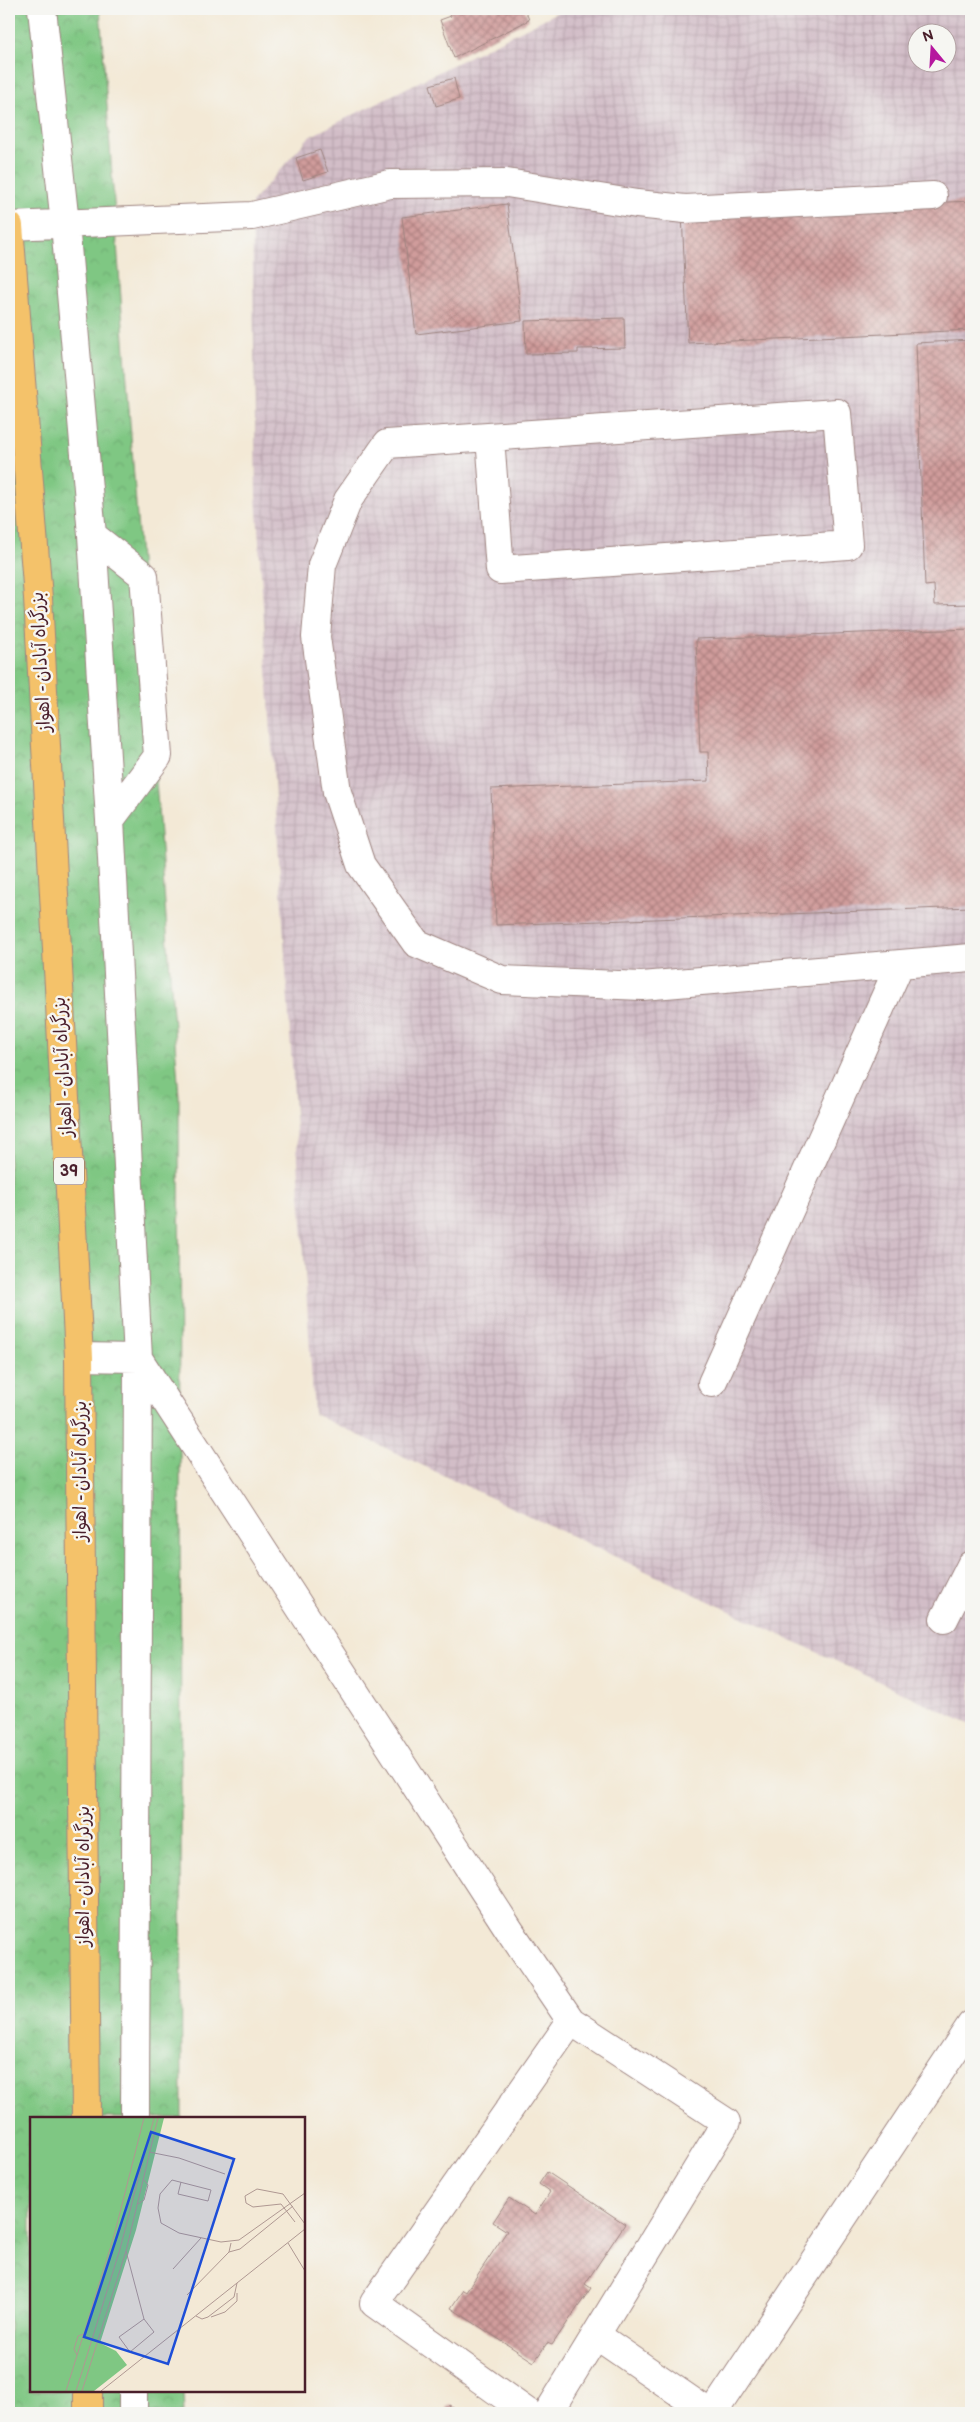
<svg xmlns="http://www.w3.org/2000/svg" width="980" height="2422" viewBox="0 0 980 2422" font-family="'Balsamiq Sans','Playpen Sans Arabic',sans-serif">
<defs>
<pattern id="industrial-grid" width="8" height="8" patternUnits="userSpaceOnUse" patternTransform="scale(1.25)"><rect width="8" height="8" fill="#d2bdc7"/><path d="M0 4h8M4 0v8" fill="none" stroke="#b6a2ab"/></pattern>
<pattern id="park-crowns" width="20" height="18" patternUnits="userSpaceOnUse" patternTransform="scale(1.25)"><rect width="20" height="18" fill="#7fc783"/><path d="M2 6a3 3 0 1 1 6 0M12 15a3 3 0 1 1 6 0" fill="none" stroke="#6faa71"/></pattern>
<pattern id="building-cross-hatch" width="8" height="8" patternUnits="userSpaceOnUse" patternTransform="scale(1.25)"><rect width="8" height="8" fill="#d09c9b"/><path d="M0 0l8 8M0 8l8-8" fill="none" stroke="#ab7f7f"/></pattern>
</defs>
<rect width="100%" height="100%" fill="#f6f6f2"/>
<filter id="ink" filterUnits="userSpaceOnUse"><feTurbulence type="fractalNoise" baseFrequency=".02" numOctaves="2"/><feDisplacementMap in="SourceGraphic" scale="10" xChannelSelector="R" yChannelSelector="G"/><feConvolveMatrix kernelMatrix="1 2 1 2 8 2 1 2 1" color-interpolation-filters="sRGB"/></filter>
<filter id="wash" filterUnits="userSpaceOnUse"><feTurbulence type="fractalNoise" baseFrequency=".0096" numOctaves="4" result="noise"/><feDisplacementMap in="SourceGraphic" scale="20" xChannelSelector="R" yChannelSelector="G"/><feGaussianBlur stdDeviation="1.12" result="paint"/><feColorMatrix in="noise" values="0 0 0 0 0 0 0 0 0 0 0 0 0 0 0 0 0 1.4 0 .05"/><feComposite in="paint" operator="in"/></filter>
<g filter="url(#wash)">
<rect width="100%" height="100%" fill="#f3e9d6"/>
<!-- industrial -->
<path fill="url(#industrial-grid)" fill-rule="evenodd" d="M564,9H971V1725L314,1414L256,495L252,202L309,137ZM918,32H948V62H918Z"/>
<!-- park -->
<path fill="url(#park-crowns)" stroke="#647357" d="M9,9H100L179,1096L182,2118H31V2391H183L184,2413H9Z"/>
<g id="blocks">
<!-- building -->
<path fill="url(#building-cross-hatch)" d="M449,9H525L529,20L454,58L440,20L451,16Z
M454,78L459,99L436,106L430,85Z
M320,150L328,172L303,180L296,158Z
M971,201V330L688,343L682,214Z
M507,204L522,321L416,334L402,217Z
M624,318L625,348L578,349V353L526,354L525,321Z
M971,340V604L935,605L934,585L925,586L916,343Z
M971,629V907L496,925L491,789L709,781L708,752H700L696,639Z
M547,2172L625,2224L585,2284L591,2288L552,2345L547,2343L534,2362L451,2308L463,2290L466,2292L507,2231L493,2222L509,2198L535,2215L550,2192L539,2184Z
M449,2405L462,2413H444Z"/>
</g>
</g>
<g filter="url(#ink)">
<use href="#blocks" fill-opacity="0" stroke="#9e8480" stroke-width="1"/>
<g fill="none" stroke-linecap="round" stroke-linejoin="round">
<!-- minor casing -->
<g stroke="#9e8480" stroke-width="30">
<path id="minor" d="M42,9L65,224L92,535L110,820L138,1358L135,2118
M9,226L252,216L390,184L507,183L637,204L685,209L933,196
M490,437L500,570L848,545L837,413L387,444L348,500L322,565L316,637L337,792L361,865L416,943L502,980L642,986L971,958
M92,535L144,576L158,756L110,820
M79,1357L138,1358L510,1931L571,2021L726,2122L548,2413
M712,1383L900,964
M944,1619L971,1565
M596,2335L709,2413
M133,2391V2413
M528,2413L374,2303L571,2021
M713,2413L971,2025"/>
</g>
<!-- highway casing -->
<g stroke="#9e8480" stroke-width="30">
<path id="highway" d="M9,226L38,598L79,1357L86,2118
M88,2391V2413"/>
</g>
<!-- minor -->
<use href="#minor" stroke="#fff" stroke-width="28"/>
<!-- highway -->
<use href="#highway" stroke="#f4c26a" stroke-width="28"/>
</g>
</g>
<g text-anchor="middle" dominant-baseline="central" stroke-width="5" stroke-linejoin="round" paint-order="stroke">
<!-- shield labels -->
<rect fill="#f6f6f2" stroke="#7e6067" stroke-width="1" x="54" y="1157.5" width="30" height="27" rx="4"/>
<g font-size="16" font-weight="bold" fill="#4a1f2b">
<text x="69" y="1171">39</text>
</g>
<!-- street labels -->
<g font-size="18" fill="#4a1f2b" stroke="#f6f6f2">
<text transform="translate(41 662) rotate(-93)">بزرگراه آبادان - اهواز</text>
<text transform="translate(63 1067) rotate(-93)">بزرگراه آبادان - اهواز</text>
<text transform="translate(80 1471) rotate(-90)">بزرگراه آبادان - اهواز</text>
<text transform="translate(83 1876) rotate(-90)">بزرگراه آبادان - اهواز</text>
</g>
</g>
<!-- overview -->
<g transform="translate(30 2117)">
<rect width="275" height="275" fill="#f3e9d6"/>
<path d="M0,1H134L106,113L70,226L86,234L97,248L64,274H0Z" fill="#7fc783"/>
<path fill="none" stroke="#af9892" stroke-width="1" d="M119,35L149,41L195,57M151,65L148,77L178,84L181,73L142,63L130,77L128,91L131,106L149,116L191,125L209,123L275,76M108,87L114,83L118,68L114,63M265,105L251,87L223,90L216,86L215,79L227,72L253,77L275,107M258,126L275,154M96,134L114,202L89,220L100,235L124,215L114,202M199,135L210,132L263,89M143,152L171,121M157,178L199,135L201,126M166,199L172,202L178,200L204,180L207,166M181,200L195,195L207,184V176M47,238L44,232L48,219L54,217M36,274L84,119L114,1M46,274L90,132L124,1M52,274L96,134L128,1M71,274L275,112"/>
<path fill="#1d4ed8" fill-opacity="0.15" stroke="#1d4ed8" stroke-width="2.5" d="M121,15L204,42L138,247L54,220Z"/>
<rect width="275" height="275" fill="none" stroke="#4a1f2b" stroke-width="2.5"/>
</g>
<!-- margin -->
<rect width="980" height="2422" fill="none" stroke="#f6f6f2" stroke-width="30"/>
<!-- north arrow -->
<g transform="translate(932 48) rotate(342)"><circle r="24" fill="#f6f6f2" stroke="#b1a0a2"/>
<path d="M0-4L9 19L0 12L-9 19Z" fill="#b5179e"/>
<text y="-8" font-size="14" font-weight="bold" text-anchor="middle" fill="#4a1f2b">N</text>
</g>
</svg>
